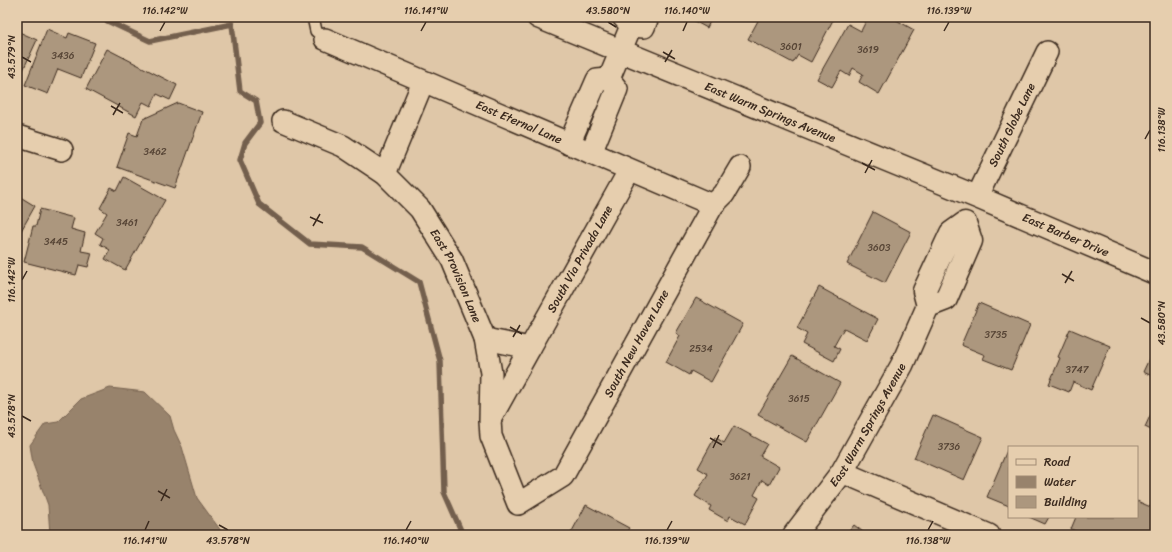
<svg xmlns="http://www.w3.org/2000/svg" width="1172" height="552" viewBox="0 0 1172 552" font-family="Sriracha,sans-serif">
<rect width="100%" height="100%" fill="#dfc7a8"/>
<filter id="ink" filterUnits="userSpaceOnUse"><feTurbulence type="fractalNoise" baseFrequency=".025" numOctaves="2"/><feDisplacementMap in="SourceGraphic" scale="8" xChannelSelector="R" yChannelSelector="G"/><feConvolveMatrix kernelMatrix="1 2 1 2 8 2 1 2 1" color-interpolation-filters="sRGB"/></filter>
<g filter="url(#ink)">
<!-- water -->
<path fill="#98836c" stroke="#735f4d" d="M110,388L145,392L170,416L174,430L182,447L197,498L224,535H50L48,505L33,464L30,445L45,424L58,422L81,399Z"/>
<g fill="none" stroke-linecap="round" stroke-linejoin="round">
<!-- stream -->
<path stroke="#735f4d" stroke-width="5.5" d="M99,17L150,41L232,24L240,91L256,101L260,123L245,143L240,160L259,204L310,244L362,247L419,282L440,361L444,492L463,535"/>
</g>
<!-- building -->
<path fill="#ac977e" stroke="#3b2a1e" d="M687,17H712L707,28Z
M760,17H827L833,20L811,62L798,55L793,63L748,39Z
M868,17H891L914,30L879,94L859,82L863,74L853,68L849,76L841,71L832,87L817,79L848,24L861,31Z
M47,29L67,38L69,33L95,43L81,78L58,69L48,94L25,85Z
M17,31L37,40L17,83Z
M107,49L177,85L170,100L157,94L151,106L143,102L136,116L86,89Z
M178,103L202,112L175,188L117,167L129,133L137,136L143,119Z
M124,177L165,200L125,270L105,259L110,250L100,244L103,238L95,233L107,213L100,208L111,188L117,191Z
M17,195L35,206L17,238Z
M40,209L74,218L71,229L85,233L81,251L92,253L88,267L79,265L76,275L24,262L33,226H36Z
M873,212L911,232L885,283L847,264Z
M819,287L878,319L867,340L844,328L834,346L840,349L834,361L802,344L807,334L797,328Z
M696,298L743,324L711,382L691,371L689,375L666,362L680,336L676,333Z
M979,303L1030,325L1011,370L983,359L985,355L961,345Z
M1070,329L1110,346L1091,390L1073,382L1069,392L1049,384L1060,358L1058,357Z
M1154,348H1155V377L1143,372Z
M792,356L840,383L807,442L758,415Z
M1155,405V432L1145,427Z
M933,415L983,437L964,480L914,458Z
M734,426L767,444L760,456L779,467L769,485L762,480L754,495L759,498L745,524L730,516L728,521L709,510L711,506L695,496L708,474L698,468L715,437L724,443Z
M1008,448H1009V506L987,497Z
M1137,501L1155,509V535H1084L1071,529L1076,517H1137Z
M586,505L629,528L625,535H570Z
M1029,517H1049L1045,524Z
M854,525L867,535H846Z"/>
<g fill="none" stroke-linecap="round" stroke-linejoin="round">
<!-- service casing -->
<g stroke="#3b2a1e" stroke-width="14">
<path id="service" d="M313,17L316,31L325,39"/>
</g>
<!-- minor casing -->
<g stroke="#3b2a1e" stroke-width="24">
<g id="minor">
<path d="M623,17L631,26L644,27L648,17"/>
<path id="s1" d="M325,39L713,205"/>
<path d="M609,79L631,26"/>
<path id="s2" d="M283,121L343,146L385,174L420,209L452,260L485,339L491,373L490,420L491,436L518,504L563,476L713,205L724,194L740,167"/>
<path d="M17,136L62,150"/>
<path d="M569,144L597,80L609,79L617,89L591,153"/>
<path d="M385,174L423,82"/>
<path id="s3" d="M977,197L1047,52"/>
<path d="M485,339L530,348L491,418"/>
<path id="s4" d="M530,348L629,171"/>
<path d="M842,472L989,535"/>
</g>
</g>
<!-- tertiary casing -->
<g stroke="#3b2a1e" stroke-width="25">
<g id="tertiary">
<path id="s5" d="M538,17L977,197L1155,273"/>
<path id="s6" d="M794,535L842,472L902,365L928,306L924,291L951,233L965,223L971,241L946,299L928,306"/>
</g>
</g>
<!-- service -->
<use href="#service" stroke="#e6ceae" stroke-width="11"/>
<!-- minor -->
<use href="#minor" stroke="#e6ceae" stroke-width="21"/>
<!-- tertiary -->
<use href="#tertiary" stroke="#e6ceae" stroke-width="22"/>
</g>
</g>
<!-- ticks -->
<path fill="none" stroke="#3b2a1e" stroke-width="1.5" d="M608,22L616,27M160,31L165,22M421,31L426,22M683,31L687,22M944,31L949,22M663,52L675,59M22,57L31,62M665,62L672,50M111,106L123,113M113,115L120,103M1145,139L1150,130M862,163L875,170M865,173L872,160M310,217L323,223M313,226L320,214M1062,274L1074,281M22,280L27,271M1065,283L1072,271M1141,318L1150,323M510,327L522,334M513,337L520,325M22,416L31,421M710,438L722,445M713,448L719,435M158,491L170,498M161,501L167,489M219,525L228,530M145,530L149,521M406,530L411,521M667,530L672,521M928,530L933,521"/>
<g text-anchor="middle" dominant-baseline="central" stroke-width="4" stroke-linejoin="round" paint-order="stroke">
<!-- number labels -->
<g font-size="10" fill="#574536">
<text x="791" y="47">3601</text>
<text x="868" y="50">3619</text>
<text x="63" y="56">3436</text>
<text x="155" y="152">3462</text>
<text x="127" y="223">3461</text>
<text x="56" y="242">3445</text>
<text x="879" y="248">3603</text>
<text x="996" y="335">3735</text>
<text x="701" y="349">2534</text>
<text x="1077" y="370">3747</text>
<text x="799" y="399">3615</text>
<text x="949" y="447">3736</text>
<text x="740" y="477">3621</text>
</g>
<!-- street labels -->
<g font-size="12" fill="#3b2a1e" stroke="#e6ceae">
<text stroke="none"><textPath href="#s5" startOffset="251">East Warm Springs Avenue</textPath></text>
<text stroke="none"><textPath href="#s1" startOffset="211">East Eternal Lane</textPath></text>
<text stroke="none"><textPath href="#s3" startOffset="80">South Globe Lane</textPath></text>
<text stroke="none"><textPath href="#s5" startOffset="571">East Barber Drive</textPath></text>
<text stroke="none"><textPath href="#s4" startOffset="102">South Via Privada Lane</textPath></text>
<text stroke="none"><textPath href="#s2" startOffset="241">East Provision Lane</textPath></text>
<text stroke="none"><textPath href="#s2" startOffset="686">South New Haven Lane</textPath></text>
<text stroke="none"><textPath href="#s6" startOffset="133">East Warm Springs Avenue</textPath></text>
</g>
</g>
<!-- margin -->
<rect width="1172" height="552" fill="none" stroke="#e6ceae" stroke-width="44"/>
<!-- legend -->
<rect x="1008" y="446" width="130" height="72" fill="#e6ceae" stroke="#a28c74"/>
<rect x="1016" y="459" width="20" height="6" fill="#e6ceae" stroke="#a28c74"/>
<text x="1044" y="466" font-size="12" fill="#3b2a1e">Road</text>
<rect x="1016" y="476" width="20" height="12" fill="#98836c" stroke="#a28c74"/>
<text x="1044" y="486" font-size="12" fill="#3b2a1e">Water</text>
<rect x="1016" y="496" width="20" height="12" fill="#ac977e" stroke="#a28c74"/>
<text x="1044" y="506" font-size="12" fill="#3b2a1e">Building</text>
<rect x="22" y="22" width="1128" height="508" fill="none" stroke="#3b2a1e" stroke-width="1.5"/>
<g font-size="10" text-anchor="middle" fill="#3b2a1e">
<text x="165" y="14">116.142°W</text>
<text x="426" y="14">116.141°W</text>
<text x="608" y="14">43.580°N</text>
<text x="687" y="14">116.140°W</text>
<text x="949" y="14">116.139°W</text>
<text transform="translate(11 57) rotate(-90)" y="4">43.579°N</text>
<text transform="translate(1161 130) rotate(-90)" y="4">116.138°W</text>
<text transform="translate(11 280) rotate(-90)" y="4">116.142°W</text>
<text transform="translate(1161 323) rotate(-90)" y="4">43.580°N</text>
<text transform="translate(11 416) rotate(-90)" y="4">43.578°N</text>
<text x="145" y="544">116.141°W</text>
<text x="228" y="544">43.578°N</text>
<text x="406" y="544">116.140°W</text>
<text x="667" y="544">116.139°W</text>
<text x="928" y="544">116.138°W</text>
</g>
</svg>
